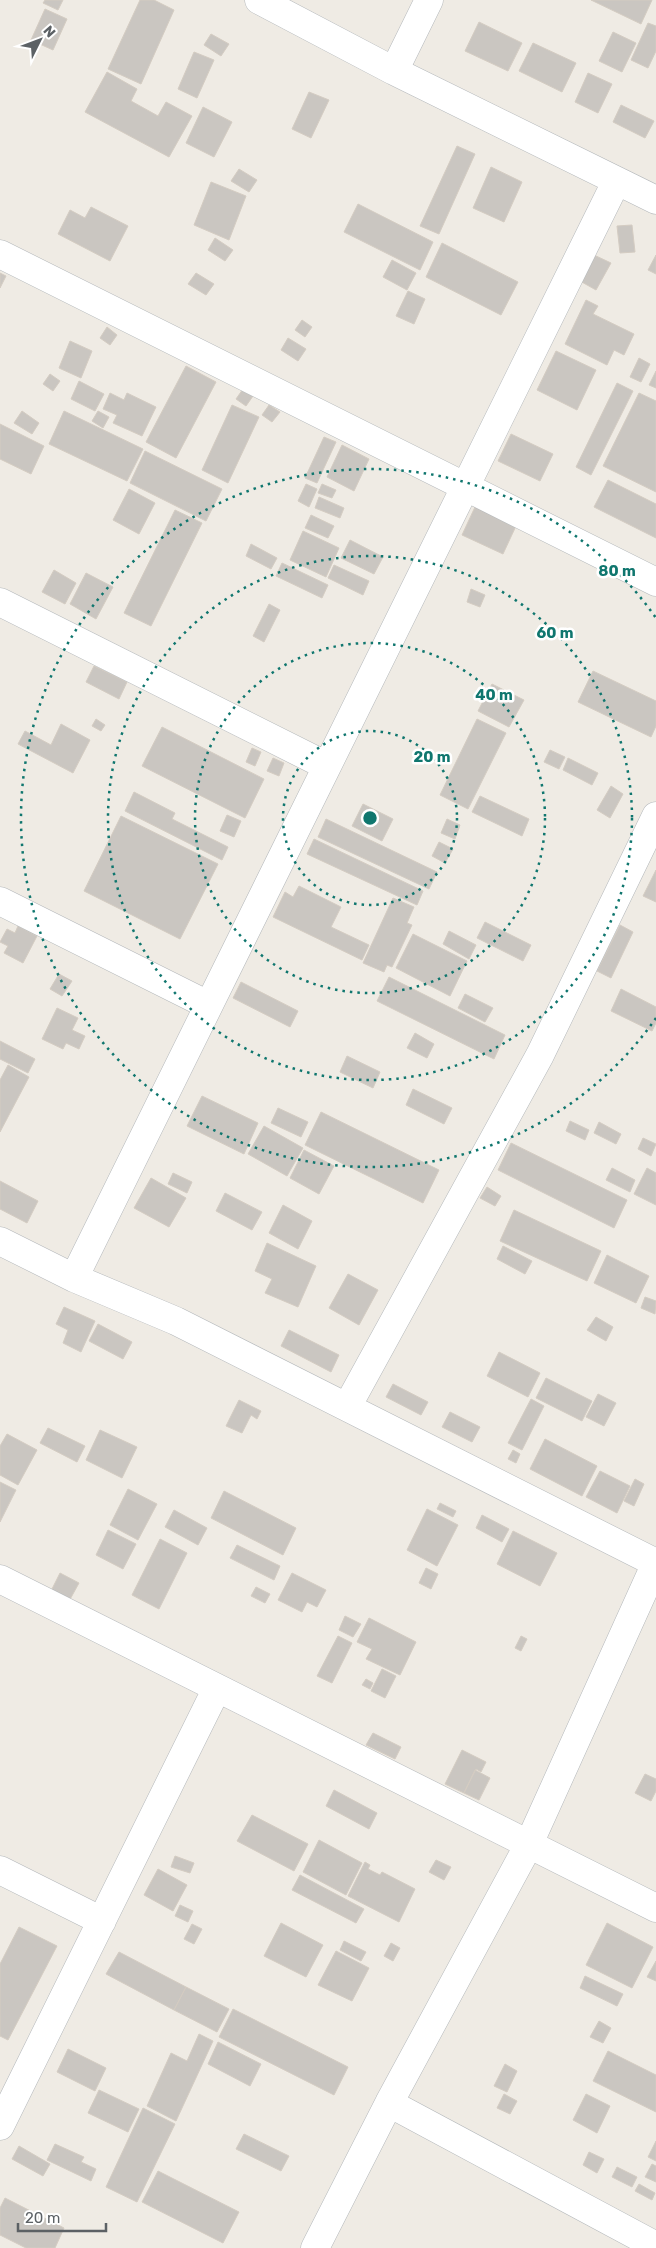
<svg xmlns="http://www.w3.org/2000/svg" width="656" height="2248" viewBox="0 0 656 2248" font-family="Rubik,sans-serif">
<rect width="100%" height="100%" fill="#efebe4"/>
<!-- building -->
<path fill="#cac6c1" stroke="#d4ccc2" d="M45,0H63L58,10L43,3Z
M140,0H154L174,10L141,84L108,69Z
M591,0H652L641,24Z
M45,9L67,19L53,50L31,40Z
M479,22L522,43L508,71L465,51Z
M648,23L656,26V51L648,68L631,60Z
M613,32L636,43L622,72L599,61Z
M211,34L229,44L221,56L204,45Z
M533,43L576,63L562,92L519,71Z
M194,52L214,60L197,98L178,89Z
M107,72L137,89L131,101L158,116L166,102L192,116L169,157L85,112Z
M588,73L612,84L598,113L575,102Z
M309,92L329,100L311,138L292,129Z
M621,105L654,121L645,138L613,122Z
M203,107L232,122L214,157L186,143Z
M457,146L475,154L439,234L420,226Z
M491,167L522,182L504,222L473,208Z
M239,169L257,180L249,192L231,181Z
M211,182L246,196L229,240L194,225Z
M358,204L433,242L420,270L344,232Z
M91,207L128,226L110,261L58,234L70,210L85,218Z
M632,225L635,252L620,253L617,226Z
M215,238L233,250L225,261L208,250Z
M442,243L518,282L501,315L426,277Z
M594,255L611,263L596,290L580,281Z
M656,255V274L648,270Z
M392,260L416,273L407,290L383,277Z
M0,273L6,276L0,288Z
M196,273L214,284L206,295L188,284Z
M408,291L425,299L414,324L396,316Z
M586,300L598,306L593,314L634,334L624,355L614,350L607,365L565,344Z
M302,320L312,327L305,337L295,330Z
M107,327L117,335L110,345L100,338Z
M288,338L306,349L298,361L281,350Z
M70,341L92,351L81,378L59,368Z
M556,351L596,370L577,410L537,390Z
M639,358L650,364L641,382L630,377Z
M186,366L216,382L176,458L146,442Z
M656,371V388L649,385Z
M50,374L60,381L53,391L43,384Z
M79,381L104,394L95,411L71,399Z
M617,383L633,391L591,475L576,467Z
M243,389L253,396L246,406L236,399Z
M110,393L124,400L127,393L156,407L142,436L113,423L117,415L103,409Z
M639,393L656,401V492L603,466Z
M232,405L259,417L228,483L202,470Z
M269,405L280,412L272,422L262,415Z
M22,411L39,423L32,434L14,423Z
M64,411L143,449L127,481L49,444Z
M98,411L109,417L103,428L92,421Z
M0,424L44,446L31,474L0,459Z
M511,434L553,454L540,481L498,461Z
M324,437L336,442L317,483L305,478Z
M342,445L369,459L354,491L327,477Z
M145,451L222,489L206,521L130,483Z
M608,480L656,504V538L594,507Z
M306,484L317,489L309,507L298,501Z
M322,484L336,490L332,498L318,493Z
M129,489L155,503L139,534L113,520Z
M319,497L344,508L340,518L315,508Z
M475,507L516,526L503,554L462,535Z
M175,510L202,523L151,626L124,613Z
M311,515L334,526L328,538L305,528Z
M303,531L339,548L326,577L290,560Z
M350,540L383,557L374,574L341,558Z
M251,544L277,558L271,569L246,556Z
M282,563L328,585L322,598L276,576Z
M334,565L369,581L363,595L328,578Z
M54,570L76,583L65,604L42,592Z
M86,573L113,587L96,619L70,604Z
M471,589L485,595L480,607L467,602Z
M269,604L280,610L264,642L253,636Z
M94,666L127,682L119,699L86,682Z
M593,671L656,701V726L651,737L578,702Z
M492,684L524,700L509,727L478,711Z
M96,719L105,725L101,731L92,726Z
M477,719L506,733L468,809L440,795Z
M61,724L90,740L73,773L18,744L25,731L51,745Z
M162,727L264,779L245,818L142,766Z
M252,748L261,752L255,766L246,762Z
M550,750L565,757L559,769L544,762Z
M273,758L284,763L279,776L267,771Z
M568,758L598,773L592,785L563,770Z
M611,786L623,794L610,818L597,810Z
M134,792L175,813L172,819L228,847L222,860L125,811Z
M480,796L529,819L522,836L472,812Z
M363,804L393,819L382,841L352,826Z
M227,815L241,821L234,837L220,831Z
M121,816L218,864L180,939L84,891Z
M326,819L437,872L429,889L318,837Z
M447,819L460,825L455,839L441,833Z
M314,839L423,891L417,905L307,854Z
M439,842L453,849L445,863L432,856Z
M656,870V902L643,896Z
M299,886L341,907L331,927L369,945L362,960L273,917L285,892L293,897Z
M393,898L414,907L407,923L412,925L392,967L387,965L384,972L363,963Z
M485,922L531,945L523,961L477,938Z
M620,925L633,932L611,978L597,971Z
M18,926L37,936L23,963L4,953L8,946L0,942L7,929L15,933Z
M449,931L476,945L469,959L443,944Z
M413,934L467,961L450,996L396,968Z
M59,974L72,981L62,996L50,989Z
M389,977L505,1035L494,1059L377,1001Z
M241,982L298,1011L290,1027L233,998Z
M621,989L656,1007V1023L652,1031L611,1011Z
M465,994L493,1008L485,1022L458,1008Z
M57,1008L78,1018L72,1030L85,1036L79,1049L66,1043L63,1049L42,1039Z
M415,1033L434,1044L427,1058L407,1048Z
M0,1041L35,1059L28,1073L0,1059Z
M347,1056L380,1072L373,1088L340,1072Z
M8,1065L29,1077L0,1132V1080Z
M413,1089L452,1108L444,1124L406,1105Z
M202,1096L258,1123L244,1154L187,1126Z
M278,1108L308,1122L301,1137L271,1123Z
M321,1112L439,1170L423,1203L305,1145Z
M570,1121L589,1130L585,1140L566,1131Z
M599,1122L621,1134L616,1144L594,1133Z
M264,1126L303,1148L287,1176L248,1154Z
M643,1138L656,1144L651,1156L638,1149Z
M511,1143L627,1200L614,1228L498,1170Z
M304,1150L334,1166L319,1194L290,1178Z
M612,1168L635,1180L630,1192L606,1180Z
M647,1168L656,1173V1205L634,1194Z
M173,1173L192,1182L187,1193L168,1184Z
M151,1178L186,1198L169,1227L134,1208Z
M0,1181L38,1201L27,1223L0,1209Z
M487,1187L501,1196L495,1206L480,1198Z
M225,1193L262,1212L252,1230L216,1211Z
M283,1205L312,1221L298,1249L269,1233Z
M514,1210L601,1251L587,1281L500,1241Z
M267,1243L316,1266L298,1307L265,1293L272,1279L255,1271Z
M503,1246L532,1261L525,1274L497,1259Z
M607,1255L649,1276L636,1303L594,1283Z
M348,1274L378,1290L359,1325L329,1308Z
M645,1297L656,1301L655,1314L641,1308Z
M64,1307L95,1321L81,1352L63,1343L68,1330L56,1324Z
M596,1317L613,1327L606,1341L587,1330Z
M98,1324L132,1342L123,1359L89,1341Z
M289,1330L339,1355L331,1372L281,1346Z
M499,1352L540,1373L528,1397L487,1376Z
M546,1378L592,1401L582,1421L536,1398Z
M393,1384L428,1402L421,1415L386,1397Z
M598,1394L616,1403L604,1426L586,1417Z
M531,1399L544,1406L522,1450L508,1443Z
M239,1400L261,1411L257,1419L251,1415L242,1433L226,1426Z
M450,1412L480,1427L472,1442L442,1427Z
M48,1428L85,1446L77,1462L40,1443Z
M100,1430L137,1447L122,1478L86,1460Z
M7,1434L37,1450L18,1485L0,1475V1446Z
M545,1439L597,1466L582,1496L530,1469Z
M513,1450L520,1454L516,1463L508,1459Z
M600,1471L630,1486L617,1513L586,1497Z
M635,1479L644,1484L634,1506L624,1501Z
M0,1482L16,1490L0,1522Z
M128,1489L157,1504L138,1540L110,1525Z
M224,1491L296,1528L283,1555L211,1518Z
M440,1503L456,1511L453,1517L437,1509Z
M427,1509L458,1525L437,1566L407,1550Z
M174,1510L207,1528L198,1545L165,1527Z
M482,1515L509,1529L502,1542L476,1528Z
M108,1530L136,1544L123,1569L96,1555Z
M513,1531L557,1553L540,1586L497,1564Z
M160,1539L187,1553L159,1609L132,1595Z
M237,1545L280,1566L274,1580L230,1558Z
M426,1568L438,1574L431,1589L419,1583Z
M60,1573L79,1583L68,1603L50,1593Z
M292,1573L326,1590L317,1607L307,1602L302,1612L278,1600Z
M256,1587L270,1594L265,1603L251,1596Z
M345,1616L361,1624L353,1637L339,1630Z
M369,1618L416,1642L400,1675L366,1659L372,1649L357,1642Z
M338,1636L352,1643L332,1683L317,1676Z
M521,1636L527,1639L521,1651L515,1648Z
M382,1669L396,1676L385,1698L371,1691Z
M366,1679L373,1683L370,1689L362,1685Z
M373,1733L401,1747L395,1759L366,1745Z
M462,1750L486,1762L481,1772L476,1769L464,1793L445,1784Z
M475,1770L490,1778L479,1800L464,1793Z
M645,1774L656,1779V1791L651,1801L635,1793Z
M334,1790L377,1813L369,1829L326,1806Z
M252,1815L308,1844L294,1871L237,1841Z
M319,1840L362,1863L346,1895L303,1872Z
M175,1856L194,1863L190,1873L171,1867Z
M436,1860L451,1867L444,1880L429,1872Z
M365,1862L370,1865L368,1869L380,1875L382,1872L415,1889L399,1922L348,1896Z
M158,1869L187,1885L173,1911L144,1895Z
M300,1875L364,1909L356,1923L292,1890Z
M180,1905L193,1911L188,1922L175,1916Z
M281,1923L323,1945L306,1977L264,1956Z
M607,1923L653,1947L632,1988L586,1965Z
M192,1924L202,1929L194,1944L184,1939Z
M19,1927L57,1946L8,2040L0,2036V1964Z
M344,1941L366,1952L361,1961L340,1950Z
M391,1943L400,1948L393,1961L384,1956Z
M336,1951L369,1968L352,2001L318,1985Z
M119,1952L186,1987L174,2010L106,1974Z
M656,1961V1981L647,1977Z
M585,1976L623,1994L617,2006L580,1988Z
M186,1987L229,2009L217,2032L174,2010Z
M233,2009L348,2067L334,2095L219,2037Z
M599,2021L611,2028L603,2043L590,2037Z
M199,2034L213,2041L176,2121L147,2106L171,2053L187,2061Z
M218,2042L261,2064L250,2086L208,2064Z
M68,2049L106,2068L95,2091L57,2072Z
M608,2051L656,2075V2112L593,2081Z
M505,2064L517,2071L507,2092L494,2086Z
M99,2090L139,2109L128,2132L88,2113Z
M504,2094L517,2101L510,2114L497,2108Z
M586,2094L610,2106L597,2133L573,2120Z
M143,2108L175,2124L137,2202L106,2187Z
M244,2134L289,2156L281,2171L236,2149Z
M656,2141V2161L648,2157Z
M55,2144L84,2157L81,2162L96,2169L91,2181L47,2160Z
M19,2146L50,2164L43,2176L12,2159Z
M589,2152L604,2159L597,2173L583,2165Z
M652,2164L656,2166V2182L645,2177Z
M617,2167L637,2177L632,2187L612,2177Z
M158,2171L239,2212L223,2243L142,2202Z
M639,2184L655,2193L652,2200L635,2191Z
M5,2198L64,2228L55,2248H26L0,2235V2208Z"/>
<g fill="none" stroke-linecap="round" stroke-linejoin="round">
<!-- minor casing -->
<g stroke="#b4b8bb" stroke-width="29">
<path id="minor" d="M259,0L394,71L656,200
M394,71L429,0
M0,254L656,582
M0,602L327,766
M0,901L208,1005
M0,1241L74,1278L176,1321L656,1563
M74,1278L616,182
M347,1407L540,1055L656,816
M0,1579L656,1908
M0,1870L102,1921
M389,2103L656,2246
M0,2126L217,1688
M315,2248L389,2103L528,1846L656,1563"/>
</g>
<!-- minor -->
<use href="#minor" stroke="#fff" stroke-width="28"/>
</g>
<!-- distance rings -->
<g fill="none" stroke="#0f766e" stroke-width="2.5" stroke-dasharray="2.5 5">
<circle cx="370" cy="818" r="87"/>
<circle cx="370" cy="818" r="175"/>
<circle cx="370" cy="818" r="262"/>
<path d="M656 1018A349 349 0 1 1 656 618"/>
</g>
<circle cx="370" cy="818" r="8" fill="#0f766e" stroke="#fff" stroke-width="2.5"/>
<g font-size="15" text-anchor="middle" font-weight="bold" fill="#0f766e" stroke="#fff" stroke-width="5" stroke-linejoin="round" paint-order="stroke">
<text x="617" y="576">80 m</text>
<text x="555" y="638">60 m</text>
<text x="494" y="700">40 m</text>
<text x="432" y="762">20 m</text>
</g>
<!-- north arrow -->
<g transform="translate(40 40) rotate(48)" stroke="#ffffff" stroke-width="4" paint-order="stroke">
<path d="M0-4L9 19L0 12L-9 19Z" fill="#5c6165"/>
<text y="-8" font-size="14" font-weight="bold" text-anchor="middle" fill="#5c6165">N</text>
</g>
<!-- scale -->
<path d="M18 2223v8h88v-8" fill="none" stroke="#5c6165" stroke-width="2.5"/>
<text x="25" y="2223" font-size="15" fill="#5c6165" stroke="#ffffff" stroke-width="4" paint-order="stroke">20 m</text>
</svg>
